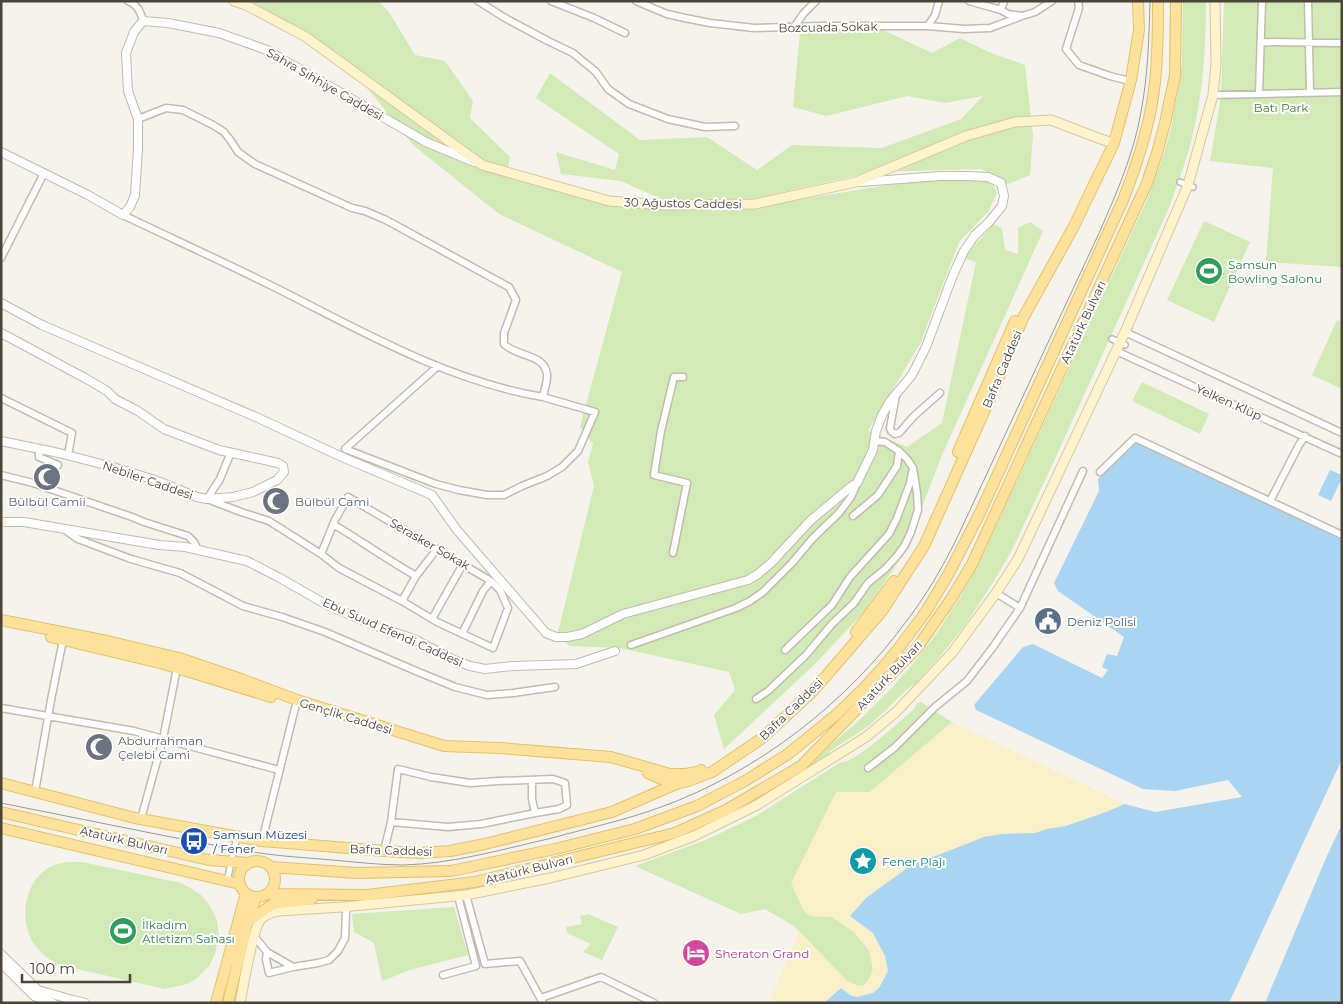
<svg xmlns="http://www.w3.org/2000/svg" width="1343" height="1004" viewBox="0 0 1343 1004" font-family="Montserrat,sans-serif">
<rect width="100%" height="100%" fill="#f6f3ec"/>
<!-- green -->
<path fill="#d2eab5" d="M251,1H378L389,12L415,55L445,61L473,101L470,118L510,157L507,174L611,205L760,206L894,184L959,178L984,180L993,184L997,193L988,212L959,242L920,344L868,431L907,447L942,423L976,262L964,258L993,224L1002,228L1005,250L1018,254V228L1030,222L1043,231L942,455L904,554L863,613L815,664L724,749L714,715L735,690L729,672L620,648L569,646L558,632L594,486L588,462L593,444L580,427L622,272L499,214L413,145L342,56Z
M1183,1H1206C1206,47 1203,94 1192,138C1186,162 1177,185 1169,208L1054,461L1011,552L994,581L965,625L942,654L916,683L906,690L883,713L867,727L830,751L826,757C789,780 751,805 711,824C674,841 635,853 596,864V863L639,851L673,838L820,754L855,724L887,693L912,665L937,633L959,599L980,561L1147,200L1163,157L1171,129L1182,65Z
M1224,1H1342V267L1266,262L1273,168L1210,161L1221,97Z
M881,29L932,53L960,38L991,53L1025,65L1033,136L1030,175L1008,184L981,169L872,172L757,198L668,202L621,181L561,174L556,152L615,170L619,154L536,98L550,73L640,140L707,137L757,170L792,145L882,148L961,119L983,96L945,103L907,96L826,116L793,107L800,32Z
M1204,221L1250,242L1214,322L1167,300Z
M1337,320L1342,322V389L1312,375Z
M1142,382L1209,414L1200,434L1132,401Z
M921,702L952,722L870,792L836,793L810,916L832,917L854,932L869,950L873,969L869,979L864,985L858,986L847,981L799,931L792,925L765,909L741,914L635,866L708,839L756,816L839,763C857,762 899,722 914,709L917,703Z
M67,862H82L181,883L192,889L201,895L210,906L217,920L219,937L215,954L209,966L196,979L187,984L165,989L55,964C46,957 36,949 31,939C19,914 26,879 52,866C56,864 62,863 67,862Z
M454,907L468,955L410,970L382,981L374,943L354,932L352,914Z
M588,914L618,927L602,960L583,952L591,944L567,933L566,927L582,924L580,916Z"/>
<!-- sand -->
<path fill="#f9efc9" d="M952,722L1125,804L1106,812L1066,826L1047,829L1035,833L1002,834L984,837L910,866L866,898L873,933L885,956L888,971L879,988L873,993L857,997L850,995L841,988L824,1003H769L799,931L847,981L858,986L864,985L869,979L873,969L869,950L854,932L832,917L810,916L803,910L791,883L836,792H870Z"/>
<!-- water -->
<path fill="#a9d4f2" d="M1135,442L1342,539V759L1229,1003H824L841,988L850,995L857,997L873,993L879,988L888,971L885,956L873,933L850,916L866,898L910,866L984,837L1002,834L1035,833L1047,829L1066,826L1106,812L1125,804L1155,812L1242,797L1228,780L1175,791L1143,789L976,710L974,705L1023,647L1033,644L1102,678L1108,670L1102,667L1107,654L1117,656L1124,637L1058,591L1054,583L1099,491L1098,479Z
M1330,470L1342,475V478L1331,501L1318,495Z
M1342,824V1003H1265L1326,858Z"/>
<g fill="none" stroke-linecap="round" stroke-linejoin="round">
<!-- pedestrian casing -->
<g stroke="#c2bbae" stroke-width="8">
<path id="pedestrian" d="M1180,182L1193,187
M1112,339L1125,345
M227,881L237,837"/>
</g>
<!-- minor casing -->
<g stroke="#c2bbae" stroke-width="9">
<path id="minor" d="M128,1C137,4 141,12 143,21
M478,1L505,18L548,41L573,53L596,72L608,89L629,104L668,119L705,127L735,126
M551,1L594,18L625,33
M636,1L667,14L685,18L710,23L754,28L824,26H928L964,29L990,28L1022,16
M969,1L1001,10L1008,14L1022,16L1035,12L1052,1
M1078,1L1079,8L1066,49L1079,65L1110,76L1126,80
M1308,1L1310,92
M1001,10L1004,1
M928,26L935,15L939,1
M794,27L804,13L816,1
M1261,42L1342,43
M1259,94L1262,1
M1213,95L1342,92
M138,119L166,108L183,110L213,125L224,132L231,141L238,152L255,164L352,208L365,211L386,220L509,287L516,300L504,333V344C516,357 544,353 547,374C548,381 544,390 543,397L595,412L578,451L562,467L547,476L522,486L504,495H487L459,490L436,484L345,449L438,366
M123,215C173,239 224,262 274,287C360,330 447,381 543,397
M1,258L44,173
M1125,332L1342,433
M1116,351L1342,454
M896,395L890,428L891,431L895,434L899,433L914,416L940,393
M1,398L72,433L68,455
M39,449V457L58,465
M231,452L220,479L207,499L241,512L269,521L321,554
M1100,472L1135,438L1342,535
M1,475L33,483L132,517L144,522L188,536L194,542L198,550
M348,497L491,581L500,590L508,608L493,648L437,622L402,601L339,568L321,554L335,520Z
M1270,501L1299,445L1305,436
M853,516L878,495L897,466L899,451
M333,524C361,541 388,560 416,576
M65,530L78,539L131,559L180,573L243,606L282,617L325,632L416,671L455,687L487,695L513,693L555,687
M673,553L687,483L654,475L661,431L674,377H683
M996,593L1020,608
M402,601L416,576L437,549
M432,619L463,564
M462,634L483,591L491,581
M631,645L736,608L750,601L763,592L792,563L813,538L839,513L851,497L857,483
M785,650L832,605L850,577L889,534L897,518L910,483L912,472
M756,699L768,691L806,655L832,624L854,603L868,583L885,569L897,556L905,545L911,532L918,510L917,493L913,468L907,459L899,451L885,442L874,441
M1,708L134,731L279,770
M868,768L894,748L935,707L967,681L993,647L1020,608L1083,471
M35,792L51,700L63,640
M141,819L163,739L177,668
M391,822L448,827L481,824L535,813
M262,841L297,700
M384,851L391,822L398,769L431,777L470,783L498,781L553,779L565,783L567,805L559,809L535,813L532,799V780
M466,895L485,964L520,961L543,1003
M254,936L267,952L293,967L318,963L329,960L338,951L345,938L346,911L342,907
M267,952L266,959L269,973L293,967
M443,975L476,966L458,896
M541,998L601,977L654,1003"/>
</g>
<!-- tertiary casing -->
<g stroke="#c2bbae" stroke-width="10">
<path id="tertiary" d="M1,152L88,195L123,215L130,207L135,195L138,149V119L128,91L126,53L134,32L143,21L168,23L219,33L267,50L426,142L474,162
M1,303L42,325L256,417L342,457L432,495L457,530L546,633L556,637H567L582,634L623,614L748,580L758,574L771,563L811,520L853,485L857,483L873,450L876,431L882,415L891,400L912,375L926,347L953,275L964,251L975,235L989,222L1002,206L1004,196L1001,183L988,177L967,176H940L861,182
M1,333L85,378L107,391L115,399L138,411L164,429L219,450L278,463L283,466L284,472L277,480L253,492L233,497L207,499L197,497L155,480L113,467L59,453L1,441
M2,522H24L159,545L185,547L247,561L278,577L329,606L381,628L414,639L454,660L470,666L485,669L513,666L576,664L615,651
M1,954L38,990L73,1000L85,1003
M1,963L34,996L53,1003"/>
</g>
<!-- secondary casing -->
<g stroke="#d6c79b" stroke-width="11">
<path id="secondary" d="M234,1L246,5L306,37L482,165L609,201L666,205L755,204L856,182L966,136L1015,122L1051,120L1098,138L1110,142
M1,522H2
M240,1003C243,988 253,927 261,919C266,914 272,912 279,911L342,907L466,895L550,878L644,855L694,836L757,805L866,737L896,712L952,653L996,593L1018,559L1125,332L1188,185L1213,95L1216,64L1215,1"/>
</g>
<!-- primary casing -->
<g stroke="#e6c16a" stroke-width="12">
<path id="primary" d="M958,452L1015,321
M1,620L107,641L179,658L241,679L297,700L444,746L500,748L611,757L670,774H685L698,772L701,770
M856,632L894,581
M51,637L164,664L271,697
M648,773L668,782L676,784
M1,783L135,818L228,835L262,841L384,851L420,853L450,851L485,844L612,812L676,784L688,781L712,772L761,739L813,691L882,611L924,546L992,394L1023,318L1073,228L1114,143L1131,80L1139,30L1138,1
M1,812L209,860L248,863
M1,828L240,884
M239 879a18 18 0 1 1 36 0a18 18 0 1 1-36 0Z
M270,867L357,873L451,871L555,849L635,829L697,806L745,781L788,754L836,715L864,688L884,666L898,649L925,613L948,575L980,513L1123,200C1138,162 1151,122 1155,82C1158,55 1158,28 1158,1
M267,894L367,895L475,882L675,833L726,810L801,766L917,648L951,599L972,564L1147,183L1157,153L1165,123L1175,75L1176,1
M247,923L260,913L273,904L312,899
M216,1003L246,893
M228,1003L247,923L256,897"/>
</g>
<!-- pedestrian -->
<use href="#pedestrian" stroke="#fff" stroke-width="5"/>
<!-- minor -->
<use href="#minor" stroke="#fff" stroke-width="6"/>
<!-- tertiary -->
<use href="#tertiary" stroke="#fff" stroke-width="8"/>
<!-- secondary -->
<use href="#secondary" stroke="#fff3cd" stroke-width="9"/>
<!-- primary -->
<use href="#primary" stroke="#ffe39c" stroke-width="10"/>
<!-- tram -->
<path stroke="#9a9a9a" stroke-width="1" d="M1,803C56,814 111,825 166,836C200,842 234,850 267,854C289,857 311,858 332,860C356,862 379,865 403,865C451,864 504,849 552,838C588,828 626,820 661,807C758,772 848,702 908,619C927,594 942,568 956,540L1100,231C1117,192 1134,153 1141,112C1148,75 1149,38 1150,1"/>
</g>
<!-- icons -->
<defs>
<g id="stadium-disc" transform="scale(1.4375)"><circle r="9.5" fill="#2e9e5b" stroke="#fff"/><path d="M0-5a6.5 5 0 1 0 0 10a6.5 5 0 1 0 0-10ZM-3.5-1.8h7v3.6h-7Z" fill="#fff"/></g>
<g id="mosque-disc" transform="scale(1.4375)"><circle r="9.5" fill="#6b7280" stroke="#fff"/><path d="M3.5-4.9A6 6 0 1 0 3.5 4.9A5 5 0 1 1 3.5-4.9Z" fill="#fff"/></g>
<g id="civic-disc" transform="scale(1.4375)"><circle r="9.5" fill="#5c6f8a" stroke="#fff"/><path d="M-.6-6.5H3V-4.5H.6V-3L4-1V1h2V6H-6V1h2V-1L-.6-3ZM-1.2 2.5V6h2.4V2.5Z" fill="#fff"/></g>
<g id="bus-disc" transform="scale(1.4375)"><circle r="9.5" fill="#1a4fb4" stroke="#fff"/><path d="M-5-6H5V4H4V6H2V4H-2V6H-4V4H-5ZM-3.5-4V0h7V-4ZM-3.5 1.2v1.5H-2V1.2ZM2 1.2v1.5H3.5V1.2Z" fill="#fff"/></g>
<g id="sight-disc" transform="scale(1.4375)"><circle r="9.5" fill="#0f9aa8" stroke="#fff"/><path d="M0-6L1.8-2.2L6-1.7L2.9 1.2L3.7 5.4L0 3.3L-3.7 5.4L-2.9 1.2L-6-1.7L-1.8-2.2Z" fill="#fff"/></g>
<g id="hotel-disc" transform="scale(1.4375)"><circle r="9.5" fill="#d1479c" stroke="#fff"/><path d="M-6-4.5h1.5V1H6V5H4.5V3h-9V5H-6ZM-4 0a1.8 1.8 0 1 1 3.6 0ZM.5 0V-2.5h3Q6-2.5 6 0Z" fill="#fff"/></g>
</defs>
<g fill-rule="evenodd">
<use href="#stadium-disc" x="1209" y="271"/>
<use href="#mosque-disc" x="47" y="477"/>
<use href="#mosque-disc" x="276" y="501"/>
<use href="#civic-disc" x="1048" y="621"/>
<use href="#mosque-disc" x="99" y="747"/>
<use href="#bus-disc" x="194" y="841"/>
<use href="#sight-disc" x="863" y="861"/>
<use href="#stadium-disc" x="123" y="931"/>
<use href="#hotel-disc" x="696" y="953"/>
</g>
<g text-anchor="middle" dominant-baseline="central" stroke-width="4" stroke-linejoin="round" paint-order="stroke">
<!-- street labels -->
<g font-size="12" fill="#4b4439" stroke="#fff">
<text transform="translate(828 27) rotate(-1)">Bozcuada Sokak</text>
<text transform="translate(325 84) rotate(30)">Sahra Sıhhiye Caddesi</text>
<text transform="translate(683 203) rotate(1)">30 Ağustos Caddesi</text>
<text transform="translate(1083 322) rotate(-65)">Atatürk Bulvarı</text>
<text transform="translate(1002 369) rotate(-67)">Bafra Caddesi</text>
<text transform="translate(1229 402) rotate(24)">Yelken Klüp</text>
<text transform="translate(148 480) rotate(19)">Nebiler Caddesi</text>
<text transform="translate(430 544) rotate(30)">Serasker Sokak</text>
<text transform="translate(393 632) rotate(24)">Ebu Suud Efendi Caddesi</text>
<text transform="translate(889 675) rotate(-47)">Atatürk Bulvarı</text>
<text transform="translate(791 709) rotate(-44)">Bafra Caddesi</text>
<text transform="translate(346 716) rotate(17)">Gençlik Caddesi</text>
<text transform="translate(124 840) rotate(13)">Atatürk Bulvarı</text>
<text transform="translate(391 850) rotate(2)">Bafra Caddesi</text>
<text transform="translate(529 869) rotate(-14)">Atatürk Bulvarı</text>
</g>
<!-- park labels -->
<g font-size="12" fill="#4a7f2a" stroke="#fff">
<text x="1281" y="107">Batı Park</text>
</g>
<!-- leisure labels -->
<g font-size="12" fill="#27864d" stroke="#fff" text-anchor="start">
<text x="1228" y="264">Samsun<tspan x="1228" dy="14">Bowling Salonu</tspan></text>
<text x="142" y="924">İlkadım<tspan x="142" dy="14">Atletizm Sahası</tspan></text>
</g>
<!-- worship labels -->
<g font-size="12" fill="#5b616d" stroke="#fff" text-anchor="start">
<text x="47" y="501" text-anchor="middle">Bülbül Camii</text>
<text x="295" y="501">Bülbül Cami</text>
<text x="118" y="740">Abdurrahman<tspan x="118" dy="14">Çelebi Cami</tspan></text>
</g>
<!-- service labels -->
<g font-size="12" fill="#4e5e75" stroke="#fff" text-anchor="start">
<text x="1067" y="621">Deniz Polisi</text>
</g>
<!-- transit labels -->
<g font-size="12" fill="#164399" stroke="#fff" text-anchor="start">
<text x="213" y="834">Samsun Müzesi<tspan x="213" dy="14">/ Fener</tspan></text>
</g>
<!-- culture labels -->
<g font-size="12" fill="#0d838f" stroke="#fff" text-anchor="start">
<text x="882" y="861">Fener Plajı</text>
</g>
<!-- hotel labels -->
<g font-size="12" fill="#b23c85" stroke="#fff" text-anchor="start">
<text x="715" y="953">Sheraton Grand</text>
</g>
</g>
<!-- border -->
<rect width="1343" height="1004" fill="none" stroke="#4b4439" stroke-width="5"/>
<!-- scale -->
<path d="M22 974v8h108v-8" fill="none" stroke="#4b4439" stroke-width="2.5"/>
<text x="30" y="974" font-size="15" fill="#4b4439" stroke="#ffffff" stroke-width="4" paint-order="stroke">100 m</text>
</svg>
